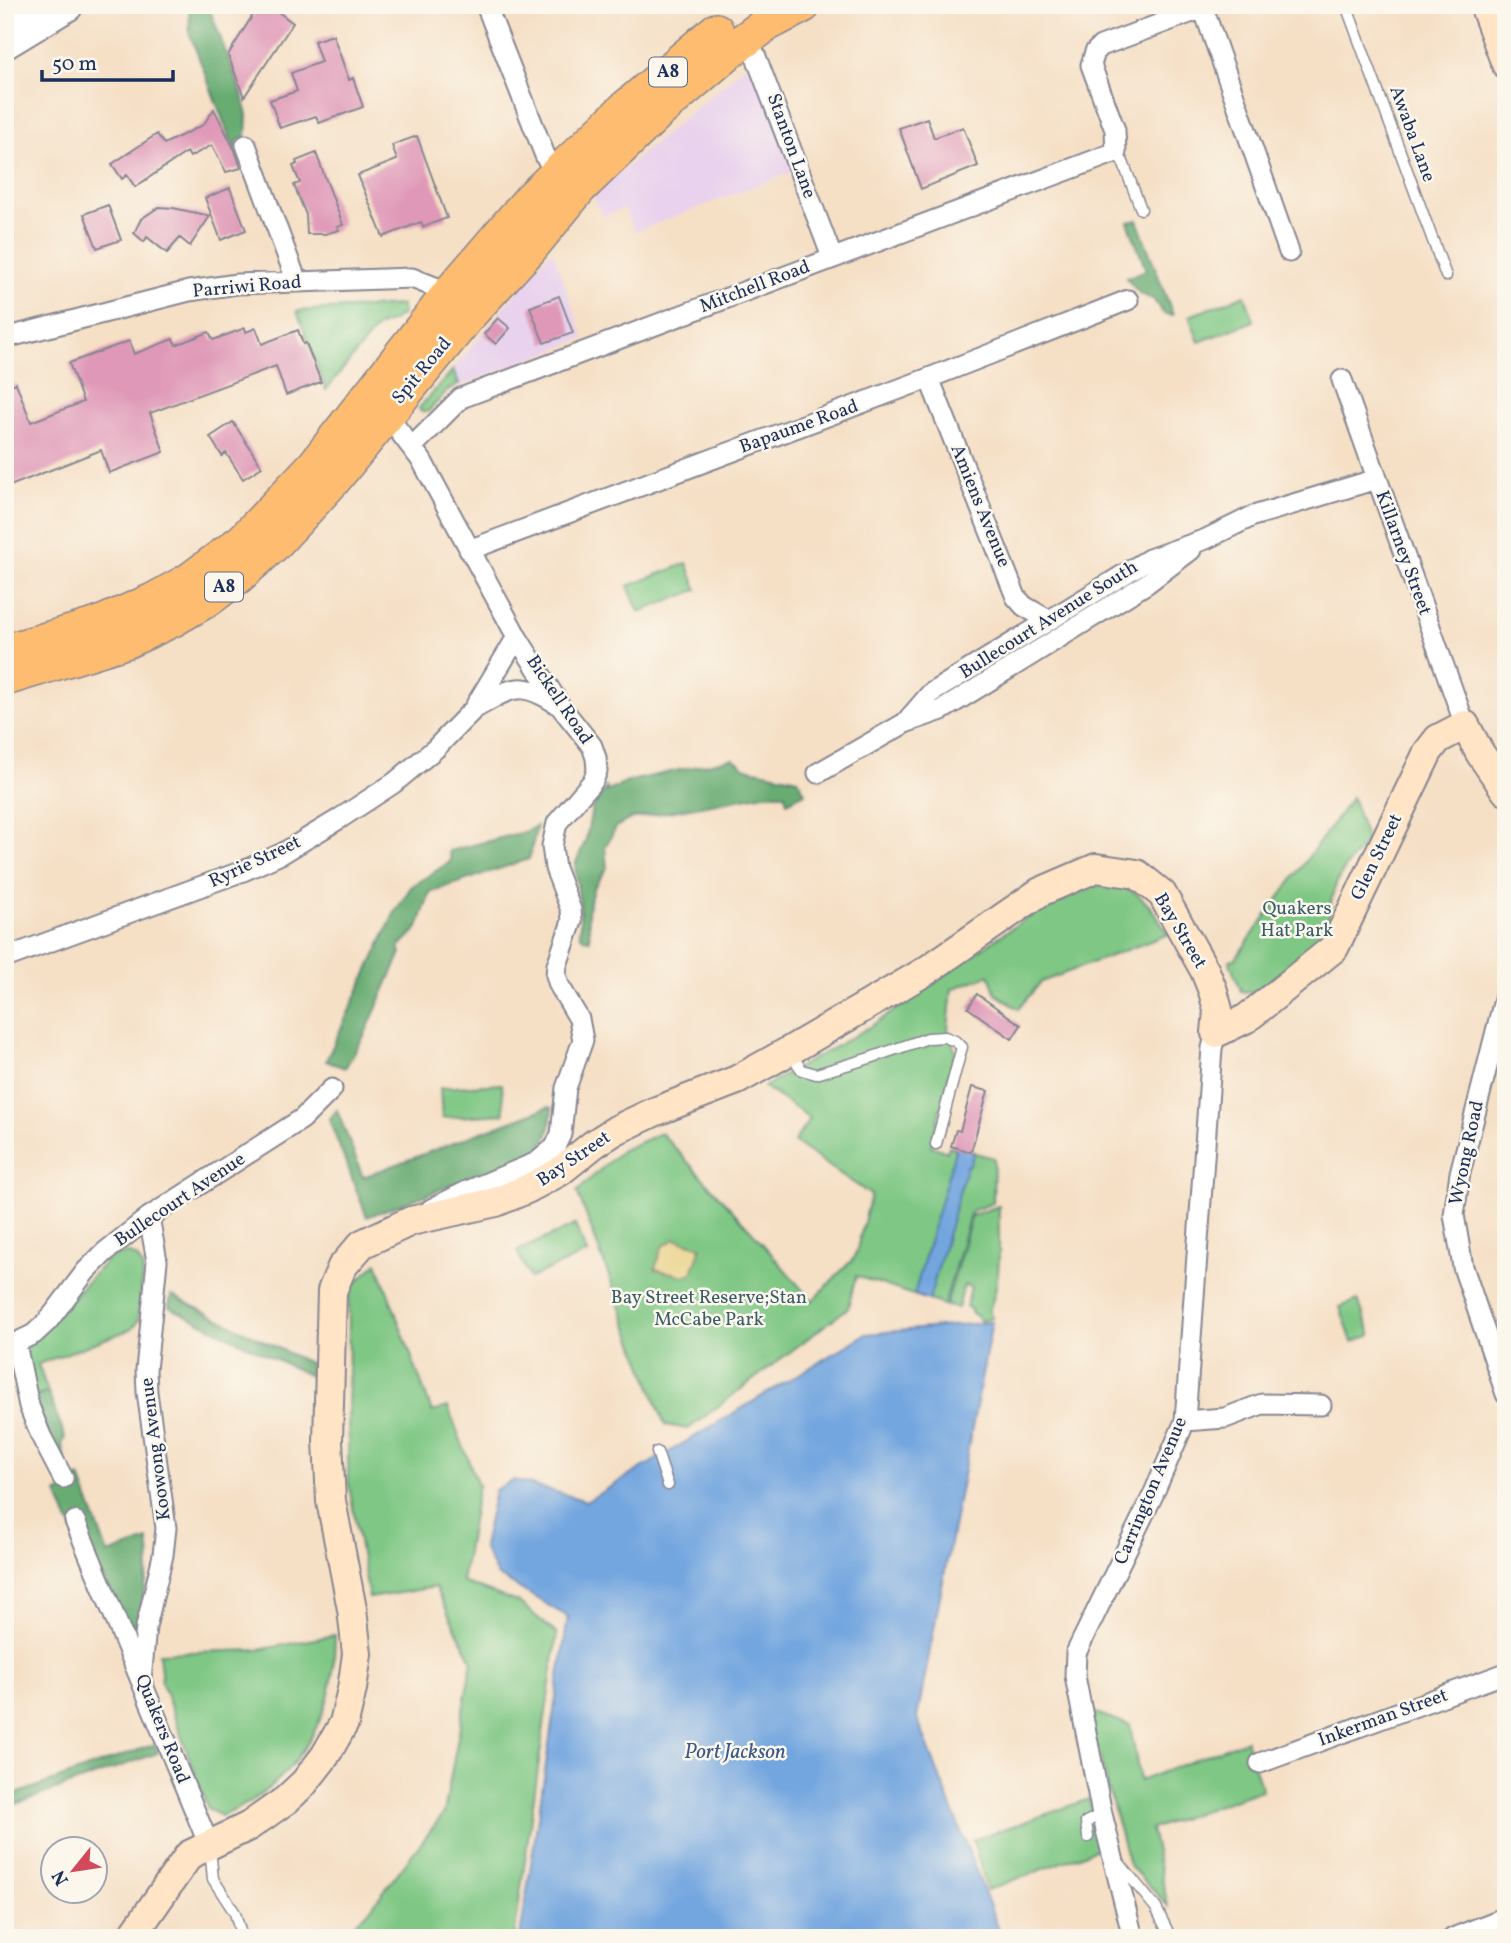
<svg xmlns="http://www.w3.org/2000/svg" width="1511" height="1943" viewBox="0 0 1511 1943" font-family="Vollkorn,serif">
<rect width="100%" height="100%" fill="#fbf7ec"/>
<filter id="ink" filterUnits="userSpaceOnUse"><feTurbulence type="fractalNoise" baseFrequency=".0143" numOctaves="2"/><feDisplacementMap in="SourceGraphic" scale="14" xChannelSelector="R" yChannelSelector="G"/><feConvolveMatrix kernelMatrix="1 2 1 2 8 2 1 2 1" color-interpolation-filters="sRGB"/></filter>
<filter id="wash" filterUnits="userSpaceOnUse"><feTurbulence type="fractalNoise" baseFrequency=".00686" numOctaves="4" result="noise"/><feDisplacementMap in="SourceGraphic" scale="28" xChannelSelector="R" yChannelSelector="G"/><feGaussianBlur stdDeviation="1.57" result="paint"/><feColorMatrix in="noise" values="0 0 0 0 0 0 0 0 0 0 0 0 0 0 0 0 0 1.4 0 .05"/><feComposite in="paint" operator="in"/></filter>
<g filter="url(#wash)">
<rect width="100%" height="100%" fill="#f5dfc5"/>
<!-- built -->
<path fill="#e9d2ed" d="M753,59L795,171L634,232L624,208L602,217L594,198L605,186Z
M552,250L584,338L449,390L445,379Z"/>
<!-- green -->
<path fill="#7fc784" stroke="#4d7b71" stroke-width="2" d="M1245,295L1254,321L1199,342L1189,316Z
M401,305L403,314L392,321L377,327L326,390L297,311Z
M453,370L459,384L448,390L428,412H421L419,408Z
M687,563L697,590L639,612L628,586Z
M1352,797L1367,841C1354,856 1340,871 1334,890C1329,904 1331,919 1324,932C1311,955 1276,977 1255,993L1241,991L1229,960L1235,959Z
M1096,880C1141,888 1145,899 1169,934L1041,982L1018,1009L996,994L989,975L952,989L948,1029L955,1051L931,1146L947,1152L949,1146L994,1158L993,1203L971,1211L944,1305L856,1276L848,1308L688,1429L665,1425L577,1191L622,1150L661,1133L755,1235L812,1301L855,1257L871,1195L794,1142L810,1118L764,1087C799,1066 836,1047 871,1026C947,978 1014,917 1096,880Z
M502,1084L504,1114L442,1118L440,1088Z
M999,1206C998,1241 1003,1278 989,1310L992,1318L980,1321L976,1315L971,1313V1309L966,1307L971,1287L964,1285L958,1308L946,1306L972,1215Z
M575,1225L587,1253L530,1278L517,1251Z
M127,1253L137,1257L143,1268L138,1322L132,1329L38,1364L48,1392L33,1397L12,1371L5,1374V1355L22,1351L109,1258Z
M377,1263L432,1412L448,1407L478,1485L462,1582L520,1603L557,1634L514,1938H335L367,1913L444,1813L472,1661L435,1587L369,1598L348,1480L349,1289Z
M1358,1300L1371,1335L1352,1342L1340,1307Z
M335,1635C334,1655 334,1675 329,1694C314,1748 274,1796 221,1816L208,1809L162,1683L159,1653L258,1650Z
M1087,1710L1130,1725L1140,1781L1246,1740L1262,1790L1151,1829L1168,1906L1129,1865Z
M1089,1799L1100,1848L987,1890L973,1840Z"/>
<!-- forest -->
<path fill="#67ac72" stroke="#416e68" stroke-width="2" d="M188,5H208L244,100L247,115L246,136L238,140L235,151L189,32L190,15Z
M1137,220L1173,315L1164,314L1153,299L1140,294L1126,278L1146,270L1128,222Z
M733,758L746,768L798,779L805,793L787,802L785,794H765L630,819L617,826L605,847L607,868L593,889L588,909L590,940L584,939L580,934V908L575,865L586,839L592,809L607,786L606,792L630,781Z
M537,826L529,859L430,892L418,928L399,947L401,953L364,1036L345,1068L326,1061L395,912L411,887L451,861L449,851L524,832Z
M548,1107L552,1108C551,1130 549,1142 531,1156L367,1217L329,1120L337,1110L363,1177Z
M171,1295L311,1364L310,1376L169,1307Z
M48,1392L65,1437L62,1445L65,1461L61,1465L33,1398Z
M80,1477L108,1554L148,1540L150,1558L139,1622L135,1625L124,1621L68,1520L57,1493L69,1489L73,1480Z
M155,1744L158,1753L5,1808V1798Z"/>
<!-- sand -->
<path fill="#eeda9e" stroke="#84847e" stroke-width="2" d="M675,1239L701,1247L692,1273L684,1276L655,1269L662,1247Z"/>
<!-- water -->
<path fill="#73a6df" stroke="#476a9e" stroke-width="2" d="M956,1147L974,1152L970,1165H967L929,1300L914,1295Z
M992,1322L917,1718L1002,1938H520L568,1617L497,1575L483,1547L495,1490L514,1480L587,1501L866,1334Z"/>
<g id="blocks">
<!-- building -->
<path fill="#df98b7" d="M259,5H269L293,23L244,97L228,55Z
M333,35L349,80L353,78L363,107L319,123L316,116L280,128L270,100L297,91L291,73L321,62L314,41Z
M214,109L234,148L241,168L226,172L212,145L190,157L187,152L135,187L127,175L122,179L112,164L157,134L164,144L203,125Z
M927,118L934,138L963,127L978,166L921,189L899,128Z
M417,136L447,218L423,227L421,222L383,237L358,175L397,160L392,145Z
M316,153L343,225L337,227L339,230L325,234H307L306,215L294,185L300,183L293,166L297,164L296,161Z
M230,188L246,230L221,240L205,198Z
M108,205L121,240L97,248L84,214Z
M159,207L173,208L210,216L190,246L180,238L167,253L147,237L144,242L134,233L141,219Z
M559,296L573,333L544,343L530,307Z
M498,318L510,328L496,344L484,334Z
M245,328L246,332L256,328L262,344L298,330L303,344L306,343L321,382L286,395L276,366L150,413L164,452L109,473L101,450L5,488V387L16,383L31,422L83,402L69,363L129,341L134,354L173,339L176,345L209,332L213,340Z
M233,422L262,467L243,479L226,453L222,456L210,437Z
M977,994L1021,1025L1012,1039L968,1008Z
M972,1087L988,1091L971,1152L951,1146L956,1130L960,1131Z"/>
</g>
</g>
<g filter="url(#ink)">
<use href="#blocks" fill-opacity="0" stroke="#888792" stroke-width="2"/>
<g fill="none" stroke-linecap="round" stroke-linejoin="round">
<!-- lane casing -->
<g stroke="#888792" stroke-width="13">
<path id="lane" d="M1346,5L1446,276
M1116,152L1123,162L1141,209
M789,1052L802,1070L816,1074L870,1058L928,1038L945,1037L955,1041L962,1047L936,1144
M657,1452L668,1485
M1088,1837L1086,1822L1102,1814
M210,1848L213,1879L235,1913L242,1938
M1120,1864L1156,1908L1171,1938"/>
</g>
<!-- street casing -->
<g stroke="#888792" stroke-width="23">
<path id="street" d="M486,5L546,158L566,177
M1202,5L1289,252
M5,29L45,5
M748,36L832,257
M5,50L71,10L74,5
M246,145L297,282
M5,338L189,291L237,284L412,278L450,293
M929,378L1016,597L1024,606L1048,620
M1342,380L1465,725
M382,409L422,461L517,637L561,707L592,746L596,758L597,771L593,781L557,823L552,846L555,868L571,910L572,921L557,965L556,975L559,985L579,1019L583,1040L566,1088L561,1134L555,1147L537,1162L467,1191L431,1209
M412,447L461,398L1116,152L1115,130L1091,65L1095,52L1101,46L1203,8
M469,550L929,378L1128,300
M474,709C511,688 519,679 557,704
M905,723L931,693L1149,559L1206,539L1253,516L1377,479
M818,773L905,723L942,710L1146,584L1191,550
M5,958L243,871L283,853L339,819L394,783L435,749L461,722L473,710L517,637
M1506,992L1460,1173L1454,1215L1463,1267L1506,1394
M16,1344L29,1406L41,1436L63,1478
M5,1348L34,1334L48,1321L86,1271L105,1252L149,1217L302,1119L332,1089
M1185,1421L1225,1418L1262,1404L1321,1405
M75,1521L209,1845
M141,1680L146,1627L163,1555L166,1528L147,1392L146,1370L157,1261L149,1217
M1260,1763L1506,1673
M1133,1938L1102,1814L1075,1676L1076,1653L1153,1495L1185,1421L1212,1048L1216,1033
M1453,1938L1506,1917"/>
</g>
<!-- secondary casing -->
<g stroke="#888792" stroke-width="32">
<path id="secondary" d="M1484,5L1506,64
M131,1938L189,1855L249,1826L286,1800L304,1783L325,1756L344,1723L352,1689L357,1654L352,1609L331,1501L328,1441L332,1291L342,1267L362,1244L411,1221L496,1202L529,1188L559,1172L594,1144L616,1130L654,1112L737,1080L789,1051L926,971L1040,892L1096,868L1137,874L1162,894L1205,971L1213,991L1218,1010L1216,1033L1247,1018L1334,948L1428,752L1438,739L1465,725L1480,753L1506,791"/>
</g>
<!-- highway casing -->
<g stroke="#888792" stroke-width="38">
<path id="highway" d="M5,652L98,625L153,601L189,581L243,541L315,465L450,293L531,199L627,107L716,31
M5,678L128,640L173,619L209,598L238,576L276,542L333,480L470,313L529,249L579,188L658,112L727,53L768,23L803,5"/>
</g>
<!-- lane -->
<use href="#lane" stroke="#fff" stroke-width="10"/>
<!-- street -->
<use href="#street" stroke="#fff" stroke-width="19"/>
<!-- secondary -->
<use href="#secondary" stroke="#ffe4c6" stroke-width="28"/>
<!-- highway -->
<use href="#highway" stroke="#febc71" stroke-width="35"/>
</g>
</g>
<g text-anchor="middle" dominant-baseline="central" stroke-width="5" stroke-linejoin="round" paint-order="stroke">
<!-- shield labels -->
<g fill="#fbf7ec" stroke="#5e6b89" stroke-width="2">
<rect x="649" y="57.5" width="38" height="29" rx="5"/>
<rect x="205" y="572.5" width="38" height="29" rx="5"/>
</g>
<g font-size="18" font-weight="bold" fill="#1b2f5e">
<text x="668" y="72">A8</text>
<text x="224" y="587">A8</text>
</g>
<!-- street labels -->
<g font-size="19" fill="#1b2f5e" stroke="#fbf7ec">
<text transform="translate(1412 134) rotate(70)">Awaba Lane</text>
<text transform="translate(791 146) rotate(70)">Stanton Lane</text>
<text transform="translate(247 287) rotate(-5)">Parriwi Road</text>
<text transform="translate(755 287) rotate(-21)">Mitchell Road</text>
<text transform="translate(422 371) rotate(-50)">Spit Road</text>
<text transform="translate(799 427) rotate(-20)">Bapaume Road</text>
<text transform="translate(980 506) rotate(68)">Amiens Avenue</text>
<text transform="translate(1403 553) rotate(70)">Killarney Street</text>
<text transform="translate(1049 620) rotate(-32)">Bullecourt Avenue South</text>
<text transform="translate(559 700) rotate(56)">Bickell Road</text>
<text transform="translate(1377 857) rotate(-64)">Glen Street</text>
<text transform="translate(255 862) rotate(-25)">Ryrie Street</text>
<text transform="translate(1180 931) rotate(59)">Bay Street</text>
<text transform="translate(1467 1153) rotate(-78)">Wyong Road</text>
<text transform="translate(574 1159) rotate(-34)">Bay Street</text>
<text transform="translate(180 1200) rotate(-34)">Bullecourt Avenue</text>
<text transform="translate(156 1449) rotate(-97)">Koowong Avenue</text>
<text transform="translate(1151 1491) rotate(-67)">Carrington Avenue</text>
<text transform="translate(1383 1718) rotate(-20)">Inkerman Street</text>
<text transform="translate(162 1729) rotate(68)">Quakers Road</text>
</g>
<!-- park labels -->
<g font-size="19" fill="#395d69" stroke="#fbf7ec">
<text x="1297" y="909">Quakers<tspan x="1297" dy="22">Hat Park</tspan></text>
<text x="709" y="1298">Bay Street Reserve;Stan<tspan x="709" dy="22">McCabe Park</tspan></text>
</g>
<!-- water labels -->
<g font-size="21" font-style="italic" fill="#3a598b" stroke="#fbf7ec">
<text x="735" y="1752">Port Jackson</text>
</g>
</g>
<!-- margin -->
<rect width="1511" height="1943" fill="none" stroke="#fbf7ec" stroke-width="28"/>
<!-- north arrow -->
<g transform="translate(74 1870) rotate(240)"><circle r="33" fill="#fbf7ec" stroke="#a1a7b3" stroke-width="2"/>
<path d="M0-5L12 26L0 18L-12 26Z" fill="#d1495b"/>
<text y="-10" font-size="19" font-weight="bold" text-anchor="middle" fill="#1b2f5e">N</text>
</g>
<!-- scale -->
<path d="M42 70v10h131v-10" fill="none" stroke="#1b2f5e" stroke-width="3.5"/>
<text x="52" y="70" font-size="21" fill="#1b2f5e" stroke="#fbf7ec" stroke-width="5" paint-order="stroke">50 m</text>
</svg>
